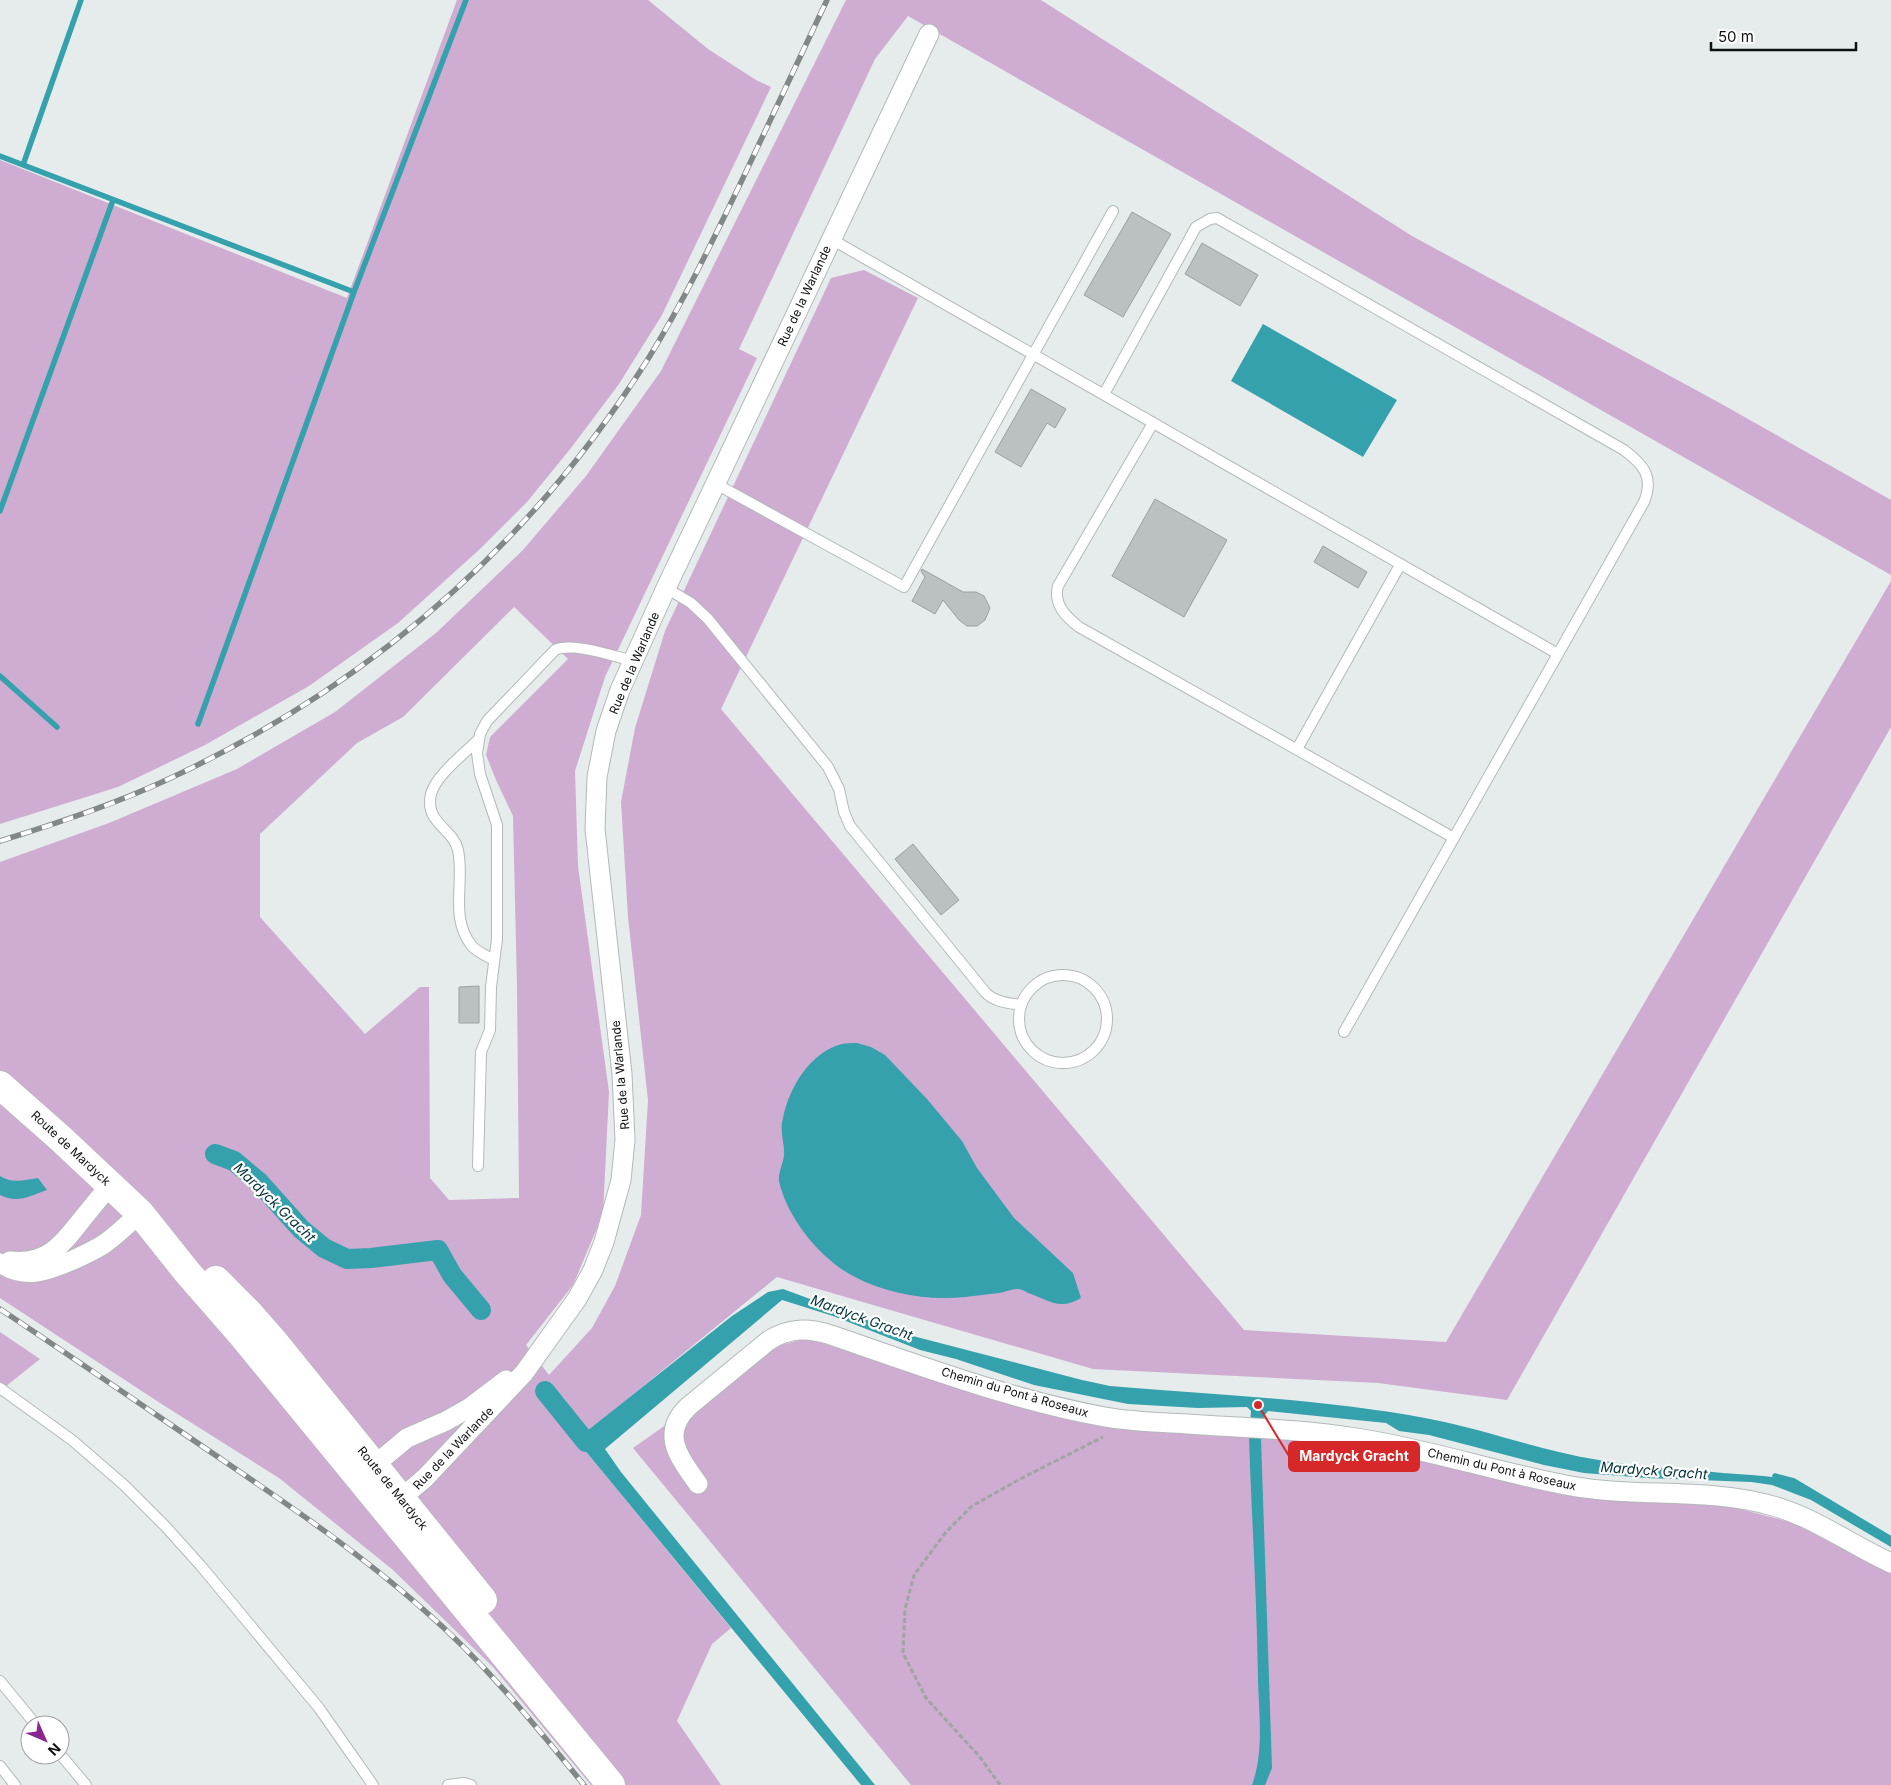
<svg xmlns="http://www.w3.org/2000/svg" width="1891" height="1785" viewBox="0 0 1891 1785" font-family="Inter,sans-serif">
<rect width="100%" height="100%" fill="#e6ecec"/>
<!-- green -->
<path fill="#cfacd1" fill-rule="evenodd" d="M457,0H648L708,49L756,80L771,87L662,315L619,384L571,448L527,502L480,549L398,623L309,686L205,745L118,787L0,824V160L347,298Z
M846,0H1041L1412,236L1718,402L1891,500V575L908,16L875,59L739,349L757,358L605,677L575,771L578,866L609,1092L603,1214L573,1285L526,1345L549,1375L592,1328L615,1286L641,1215L648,1100L628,917L621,802L635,728L665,631L831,278L864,270L918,298L721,709L1244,1330L1446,1342L1891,581V727L1507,1400L1378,1383L1093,1369L777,1277L587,1432L562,1395L574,1415L564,1425L731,1628L712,1644L677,1721L721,1785H591L493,1667L393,1570L279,1478L160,1403L0,1298V862L109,823L237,769L335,712L436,633L523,550L586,476L661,371ZM514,607L568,659L490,737L486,755L496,780L513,816L517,986L519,1198L449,1200L430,1178L429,987H420L365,1034L260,917V834L357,743L403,717Z
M0,1332L40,1359L0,1391Z
M806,1338L983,1395L1142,1431L1287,1438L1398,1452L1725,1505L1805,1526L1891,1574V1785H911L633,1448L778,1346Z"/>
<!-- water -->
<path fill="#34a1ac" d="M1263,324L1397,400L1363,457L1231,381Z
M857,1043L871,1047L885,1055L927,1099L962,1141L977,1168L1014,1218L1073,1273L1081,1298C1059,1311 1049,1300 1028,1293C1025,1291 1021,1289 1017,1289C1012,1289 1005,1292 999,1293C988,1294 976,1296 965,1297C928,1301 888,1294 855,1277C821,1260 787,1218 779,1181C778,1173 783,1164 784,1155C785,1143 779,1132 783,1118C789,1088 810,1052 842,1044C846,1043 852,1043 857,1043Z
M0,1176C12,1184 24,1180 38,1178L47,1190C30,1196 17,1204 0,1195Z
M783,1289L905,1334L1082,1380L1110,1386C1217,1395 1324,1399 1430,1419C1487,1430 1541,1451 1599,1460C1640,1467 1682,1469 1723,1473C1747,1475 1771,1475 1794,1481L1891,1539V1547L1811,1500L1772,1485L1751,1482L1647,1478L1584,1473L1544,1465L1429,1435L1399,1431L1386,1423L1268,1411L1264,1416L1261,1438L1272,1768L1265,1785H1252C1264,1752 1259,1715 1258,1680C1257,1609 1253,1538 1250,1467L1249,1436L1251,1411L1247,1407L1198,1408L1128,1404L1034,1385L956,1359L920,1350L833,1316L782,1300L605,1449L621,1472L875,1785H861L564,1425L574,1415L587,1431L732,1316L768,1292Z"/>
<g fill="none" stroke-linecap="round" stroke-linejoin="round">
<!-- stream -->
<path stroke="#34a1ac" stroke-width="5.5" d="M0,156L354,292
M23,165L81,0
M0,511L113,200
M0,676L57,727
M198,724L354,292L466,0
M1775,1476L1794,1481L1891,1539"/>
<!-- canal -->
<path stroke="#34a1ac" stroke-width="20" d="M215,1154L234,1161L259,1182L301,1229L324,1248L347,1259L371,1258L438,1250L452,1275L481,1310
M545,1391L586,1442"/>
</g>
<!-- building -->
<path fill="#bbc1c1" stroke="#9a9fa0" d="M1132,212L1171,234L1123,317L1084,295Z
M1202,243L1258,275L1240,306L1185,274Z
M1031,389L1066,409L1055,428L1047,423L1021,467L995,452Z
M1155,499L1227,540L1184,617L1112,576Z
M1323,546L1367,572L1358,588L1314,562Z
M922,569L963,592H976L984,596L990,608L985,620L977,626H967L959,620L943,600L935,614L912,601L925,577L921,571Z
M913,844L959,900L941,915L895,859Z
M479,986V1023H459V987Z"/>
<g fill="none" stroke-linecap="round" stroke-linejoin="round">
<!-- lane casing -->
<g stroke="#b3b9b9" stroke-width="12">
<path id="lane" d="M831,239L1558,654
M1104,394L1196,227L1210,219L1217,218L1624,450C1644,465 1654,477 1644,502L1344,1032
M1153,423L1058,586C1053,604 1066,617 1079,627L1454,838
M716,484L904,587L1113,211
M666,588L691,603L708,619L828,767L839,789L844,812L850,826L985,992C994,1002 1008,1003 1021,1005
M478,740C464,754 436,775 431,794C424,823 453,828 458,850C465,882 449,918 472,946C477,952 487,956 494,960
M1297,749L1400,565
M1019 1019a44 44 0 1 1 88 0a44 44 0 1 1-88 0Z
M478,1166L481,1052L490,1030L491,987L497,939V825L480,774L477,753L480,734L487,721L555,650C573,642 613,656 633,661
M0,1388L72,1440L124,1485L165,1526L201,1566L319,1708L373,1785
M0,1681L36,1725
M60,1754L86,1785
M0,1766L15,1785
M448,1785L464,1783L471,1785"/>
</g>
<!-- street casing -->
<g stroke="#b3b9b9" stroke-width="21">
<path id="street" d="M10,1261C47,1265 62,1245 83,1218C92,1207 101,1196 110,1185
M0,1263C25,1280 48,1271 73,1260C84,1255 95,1250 104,1244C117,1235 128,1224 140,1213
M365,1473L407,1438L446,1421L469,1408L506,1380
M698,1484C680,1458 659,1434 689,1406L768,1341C789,1327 809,1328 831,1335C921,1366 1012,1400 1105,1417C1132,1422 1159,1422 1187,1424C1244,1428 1300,1429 1356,1438C1429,1449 1499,1473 1571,1486C1637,1498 1707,1487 1773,1506C1816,1518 1851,1545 1891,1563
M392,1506L425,1478L524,1373L577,1299L593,1270L604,1242L621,1180L625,1140L622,1074L595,829L597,777L606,731L620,690L666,588L929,34"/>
</g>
<!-- secondary casing -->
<g stroke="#b3b9b9" stroke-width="29">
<path id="secondary" d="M0,1085L60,1138L140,1213L187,1272L242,1335L611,1785
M216,1280L248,1312L276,1344L483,1600"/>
</g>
<!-- path -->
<path stroke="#a0a4a4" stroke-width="3" stroke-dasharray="5 2.5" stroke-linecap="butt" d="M1000,1785L979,1756L926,1698L903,1653L905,1609L914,1575L946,1532L972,1506L1022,1478L1103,1437"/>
<!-- lane -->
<use href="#lane" stroke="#fff" stroke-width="10"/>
<!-- street -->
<use href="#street" stroke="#fff" stroke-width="19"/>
<!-- secondary -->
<use href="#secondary" stroke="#fff" stroke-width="28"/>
<!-- rail casing -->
<g stroke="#828787" stroke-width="5.5">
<path id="rail" d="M0,841C55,824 110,806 162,782C365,689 529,547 648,359C684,301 713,240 743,178C771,119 799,59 827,0
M0,1309C75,1359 149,1410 224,1461C293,1508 362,1555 425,1611C485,1663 534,1724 584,1785"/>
</g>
<!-- rail -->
<use href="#rail" stroke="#fff" stroke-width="4" stroke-dasharray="11" stroke-linecap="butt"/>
</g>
<g text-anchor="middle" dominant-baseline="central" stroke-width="4.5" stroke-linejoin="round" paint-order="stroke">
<!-- street labels -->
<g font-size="12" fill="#0f1111" stroke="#fff">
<text transform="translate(804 296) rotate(-65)">Rue de la Warlande</text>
<text transform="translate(634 663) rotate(-67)">Rue de la Warlande</text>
<text transform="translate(620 1075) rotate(-95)">Rue de la Warlande</text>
<text transform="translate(71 1148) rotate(43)">Route de Mardyck</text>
<text transform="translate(1015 1392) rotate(16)">Chemin du Pont à Roseaux</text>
<text transform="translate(453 1448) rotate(-46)">Rue de la Warlande</text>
<text transform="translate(1502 1469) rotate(13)">Chemin du Pont à Roseaux</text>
<text transform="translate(393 1488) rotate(51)">Route de Mardyck</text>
</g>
<!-- water labels -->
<g font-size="14" font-style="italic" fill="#003236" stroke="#fff">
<text transform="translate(275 1202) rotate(44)">Mardyck Gracht</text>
<text transform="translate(862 1317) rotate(20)">Mardyck Gracht</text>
<text transform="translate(1654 1470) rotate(4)">Mardyck Gracht</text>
</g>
</g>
<!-- callouts -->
<path fill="none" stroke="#d62828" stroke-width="2" d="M1258 1405L1289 1456"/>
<circle fill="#d62828" stroke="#fff" stroke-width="2" cx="1258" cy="1405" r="5"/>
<rect fill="#d62828" stroke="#d62828" stroke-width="2" x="1289" y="1442" width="130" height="29" rx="5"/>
<g font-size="14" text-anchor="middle" font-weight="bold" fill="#fff">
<text x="1354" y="1461">Mardyck Gracht</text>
</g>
<!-- north arrow -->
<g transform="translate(45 1740) rotate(135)"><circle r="24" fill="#ffffff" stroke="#9fa0a0"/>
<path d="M0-4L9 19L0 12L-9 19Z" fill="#892790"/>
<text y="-8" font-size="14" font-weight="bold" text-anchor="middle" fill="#0f1111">N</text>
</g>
<!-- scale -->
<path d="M1711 42v8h145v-8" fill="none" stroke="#0f1111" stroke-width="2.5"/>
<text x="1718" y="42" font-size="15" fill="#0f1111" stroke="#ffffff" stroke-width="4" paint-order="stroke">50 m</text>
</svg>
